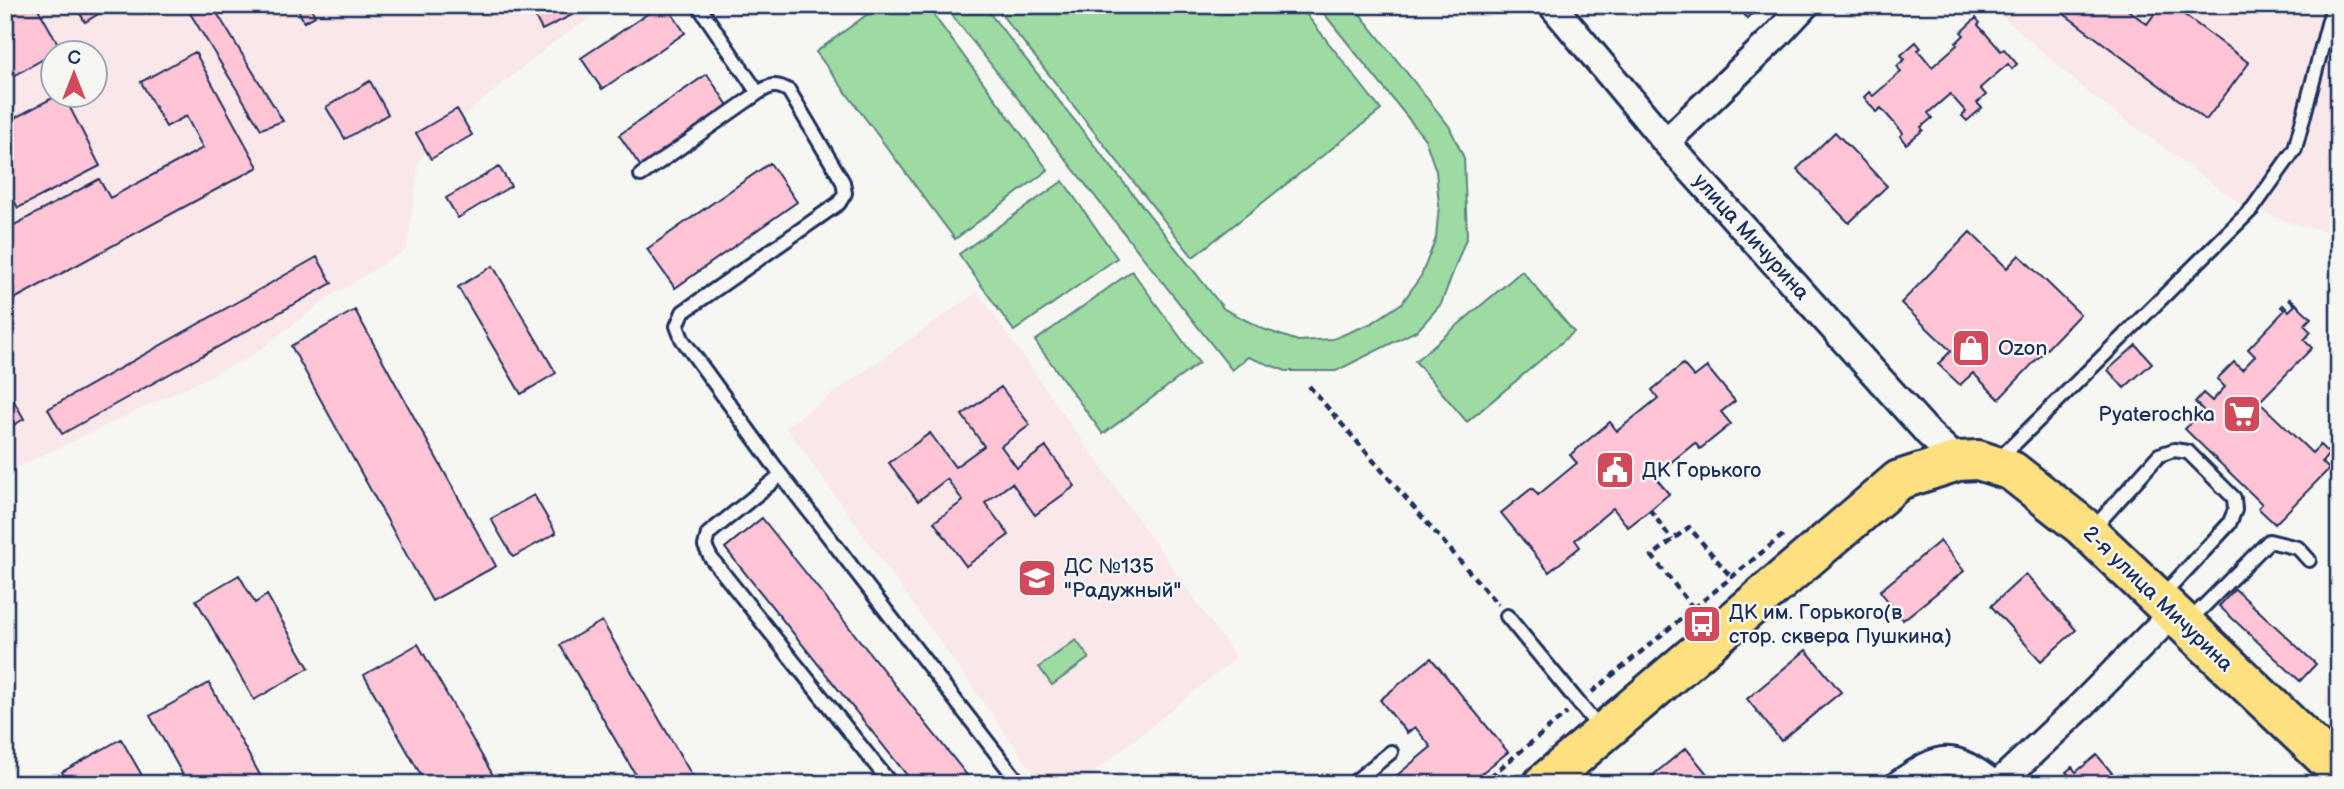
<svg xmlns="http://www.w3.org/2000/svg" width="2344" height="789" viewBox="0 0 2344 789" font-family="'Balsamiq Sans',sans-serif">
<rect width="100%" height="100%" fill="#f6f6f2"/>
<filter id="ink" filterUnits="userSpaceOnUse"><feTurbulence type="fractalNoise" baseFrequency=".0143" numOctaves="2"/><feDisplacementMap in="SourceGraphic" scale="14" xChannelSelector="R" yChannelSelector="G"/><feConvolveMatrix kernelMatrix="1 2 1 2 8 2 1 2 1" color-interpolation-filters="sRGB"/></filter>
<g filter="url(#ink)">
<!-- built -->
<path fill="#f9e7e9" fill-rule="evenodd" d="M5,5H610L550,45L433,141L419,161L407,249L328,298L250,357L5,473ZM52,52H94V94H52Z
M1990,5H2339V234L2294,224L2238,202L2090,94Z
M977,292L1236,658L1079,784H1042L786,427Z
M2339,506V717L2324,703L2329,692L2332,664Z"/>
<!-- green -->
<path fill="#9ddba3" stroke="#5c8580" stroke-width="2" d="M880,5H926L1048,170L955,239L816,52Z
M944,5H983L1224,309L1263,329L1298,341L1333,339L1372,323L1402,303L1421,276L1436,238L1439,205L1436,171L1425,139L1317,5H1353L1449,126L1464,158L1467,236L1441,304L1418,330L1336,371H1286L1248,357L1232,370Z
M994,5H1299L1381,110L1193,257Z
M1063,181L1117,258L1014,331L959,254Z
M1132,271L1199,363L1103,434L1035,341Z
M1522,271L1574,332L1467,422L1415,361Z
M1076,640L1089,658L1052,685L1039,667Z"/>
<!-- building -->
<path fill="#ffc4d5" stroke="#1b2f5e" stroke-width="2" d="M5,5H36L61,49L8,79L5,74Z
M75,5H113L85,22Z
M185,5H212L283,121L261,129Z
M296,5H310L315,16L304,22Z
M529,5H570L574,14L542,30Z
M661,5H666L685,33L602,89L581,58Z
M1737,5H1763L1747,18Z
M2052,5H2121L2147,24L2161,5H2171L2249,63L2206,120Z
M1976,18L1980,23L1978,25L2001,51L2004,49L2017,64L2012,69L2008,64L1980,88L1986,95L1977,103L1982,108L1967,121L1962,116L1966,112L1950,94L1928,113L1932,118L1921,127L1923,130L1906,144L1900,136L1903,133L1881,108L1876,112L1864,97L1869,92L1873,96L1901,72L1897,66L1905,59L1901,55L1916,42L1921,48L1918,50L1932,67L1957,45L1956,43L1964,35L1961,32Z
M195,52L258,167L5,304V230L99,179L110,198L203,148L186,116L166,127L141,82Z
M707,74L731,110L643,170L619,135Z
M370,81L388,114L345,139L326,107Z
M60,94H63L100,166L18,208L5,184V123Z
M457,109L472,135L431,159L416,133Z
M1835,132L1887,186L1849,223L1797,169Z
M770,163L797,202L675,288L647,249Z
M499,167L511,186L458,218L446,198Z
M1970,232L2007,268L2019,255L2080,314L1999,399L1973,373L1960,385L1938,364L1951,351L1901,303Z
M317,257L332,283L62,434L48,409Z
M493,266L556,373L521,394L458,287Z
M2290,298L2311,318L2304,325L2311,332L2304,340L2312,348L2259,402L2312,453L2320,445L2329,454L2322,462L2329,469L2275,524L2258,508L2262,504L2185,429L2203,410L2195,402L2203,393L2212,401L2225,387L2217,379L2234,362L2242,370L2255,356L2248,349L2285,310L2281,307L2283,305L2289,311L2295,305L2289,299Z
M355,310L496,566L432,601L291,346Z
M2136,345L2152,363L2124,388L2108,370Z
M1683,364L1694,377L1707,367L1735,401L1721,412L1731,424L1700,449L1695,443L1654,476L1669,494L1650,510L1628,527L1613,508L1575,540L1580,547L1549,572L1501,513L1532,488L1538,495L1577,463L1570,455L1610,422L1617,431L1658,398L1652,390Z
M5,385L24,419L5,430Z
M1001,387L1030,425L1001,446L1017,468L1046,447L1075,486L1035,515L1012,483L985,503L1009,535L966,566L934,522L963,501L947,479L918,501L889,463L930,433L955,467L984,446L962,415Z
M534,495L556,533L513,557L491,519Z
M762,518L974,784H914L725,548Z
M1940,541L1964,571L1903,620L1880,591Z
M2026,574L2076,630L2041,661L1991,606Z
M239,575L255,603L267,595L309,668L254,700L196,600Z
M2235,589L2316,664L2300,681L2219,606Z
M602,621L697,784H641L560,645Z
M418,644L498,784H426L364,675Z
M1806,650L1841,692L1781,741L1747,699Z
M1431,658L1508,752L1468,784H1390L1389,782L1431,747L1415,727L1407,733L1380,700Z
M209,683L265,784H188L150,716Z
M121,739L147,784H69L62,772Z
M1686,748L1712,780L1708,784H1642Z
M2097,755L2112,773L2109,776L2115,784H2059L2069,775L2066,772L2072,767L2076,772Z"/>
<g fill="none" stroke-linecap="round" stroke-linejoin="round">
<!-- service casing -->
<g stroke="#1b2f5e" stroke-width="18">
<path id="service" d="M698,5L758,93C770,85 777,83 789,91L843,182L845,193L839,203L683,312L677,326L682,339L781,475L1020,784
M641,175L758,93
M1997,461L2253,208L2295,149L2333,5
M781,475L708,534L705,546L711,558L891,784
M2092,530L2159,455L2174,450L2188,452L2234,498L2235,510L2229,524L2162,596
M1507,616L1601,730
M2189,621L2269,541L2298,548L2309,560
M1352,784L1391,752"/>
</g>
<!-- minor casing -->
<g stroke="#1b2f5e" stroke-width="32">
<path id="minor" d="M1552,5L1666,142L1929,434L1958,461
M1666,142L1776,36L1805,5
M1899,784C1942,754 1951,752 1993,784
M1998,784L2080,707L2173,613"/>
</g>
<!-- primary casing -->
<g stroke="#1b2f5e" stroke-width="44">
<path id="primary" d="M1543,784L1899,480L1958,461L1978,460L2012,471L2082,526L2339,771"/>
</g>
<!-- path -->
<path stroke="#1b2f5e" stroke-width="4.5" stroke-dasharray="7 5" stroke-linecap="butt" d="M1309,386L1498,605
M1650,510L1672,540
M1693,608L1652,556L1689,527L1731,577
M1592,692L1783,535
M1481,784L1567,713"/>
<!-- service -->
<use href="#service" stroke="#f6f6f2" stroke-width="12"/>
<!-- minor -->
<use href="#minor" stroke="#f6f6f2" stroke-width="26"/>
<!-- primary -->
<use href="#primary" stroke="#fde080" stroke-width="38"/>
<!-- rail -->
<path stroke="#1b2f5e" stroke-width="5" stroke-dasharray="10 5" stroke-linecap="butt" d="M2336,784L2339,775"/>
</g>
</g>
<!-- icons -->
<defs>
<g id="shop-square" transform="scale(2.0125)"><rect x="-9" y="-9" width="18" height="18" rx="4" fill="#d1495b" stroke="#f6f6f2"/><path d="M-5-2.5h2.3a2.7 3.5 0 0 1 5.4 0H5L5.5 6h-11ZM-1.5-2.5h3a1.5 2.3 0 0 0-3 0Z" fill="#fff"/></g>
<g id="supermarket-square" transform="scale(2.0125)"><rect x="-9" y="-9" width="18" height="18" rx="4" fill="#d1495b" stroke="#f6f6f2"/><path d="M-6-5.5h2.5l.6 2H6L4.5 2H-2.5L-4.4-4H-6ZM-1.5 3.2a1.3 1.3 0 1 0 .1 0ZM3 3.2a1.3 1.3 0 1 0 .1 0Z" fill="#fff"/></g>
<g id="civic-square" transform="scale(2.0125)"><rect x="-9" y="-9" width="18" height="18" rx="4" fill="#d1495b" stroke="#f6f6f2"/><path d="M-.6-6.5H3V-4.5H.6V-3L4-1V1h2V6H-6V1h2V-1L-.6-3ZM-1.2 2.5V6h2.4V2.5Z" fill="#fff"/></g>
<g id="school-square" transform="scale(2.0125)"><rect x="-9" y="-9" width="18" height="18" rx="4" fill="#d1495b" stroke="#f6f6f2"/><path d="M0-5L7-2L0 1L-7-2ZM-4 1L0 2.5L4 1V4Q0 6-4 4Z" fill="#fff"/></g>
<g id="bus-square" transform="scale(2.0125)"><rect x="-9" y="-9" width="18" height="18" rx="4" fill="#d1495b" stroke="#f6f6f2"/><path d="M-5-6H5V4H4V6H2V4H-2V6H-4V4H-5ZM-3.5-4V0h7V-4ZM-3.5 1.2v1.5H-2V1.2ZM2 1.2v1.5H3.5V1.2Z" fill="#fff"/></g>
</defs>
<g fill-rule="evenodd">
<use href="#shop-square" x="1971" y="348"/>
<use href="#supermarket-square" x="2242" y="414"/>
<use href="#civic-square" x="1615" y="470"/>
<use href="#school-square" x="1037" y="578"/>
<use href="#bus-square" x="1702" y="624"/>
</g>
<g text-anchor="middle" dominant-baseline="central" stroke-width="5" stroke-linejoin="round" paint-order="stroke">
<!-- street labels -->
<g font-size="21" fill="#1b2f5e" stroke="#f6f6f2">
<text transform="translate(1751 237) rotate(48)">улица Мичурина</text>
<text transform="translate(2158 599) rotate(44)">2-я улица Мичурина</text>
</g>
<!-- poi labels -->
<g font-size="21" fill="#1b2f5e" stroke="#f6f6f2" text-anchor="start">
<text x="1998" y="348">Ozon</text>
<text x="2215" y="414" text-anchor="end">Pyaterochka</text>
<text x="1642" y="470">ДК Горького</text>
<text x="1064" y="566">ДС №135<tspan x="1064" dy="24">"Радужный"</tspan></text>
<text x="1729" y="612">ДК им. Горького(в<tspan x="1729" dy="24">стор. сквера Пушкина)</tspan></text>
</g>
</g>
<!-- margin -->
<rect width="2344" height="789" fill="none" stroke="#f6f6f2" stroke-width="28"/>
<rect x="14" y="14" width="2316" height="761" fill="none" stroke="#1b2f5e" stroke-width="2.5" filter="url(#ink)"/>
<!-- north arrow -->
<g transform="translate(74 74)"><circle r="33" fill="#f6f6f2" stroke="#9ea6b7" stroke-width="2"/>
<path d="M0-5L12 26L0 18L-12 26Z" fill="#d1495b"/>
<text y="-10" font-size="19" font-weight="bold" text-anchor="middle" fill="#1b2f5e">С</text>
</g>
</svg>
